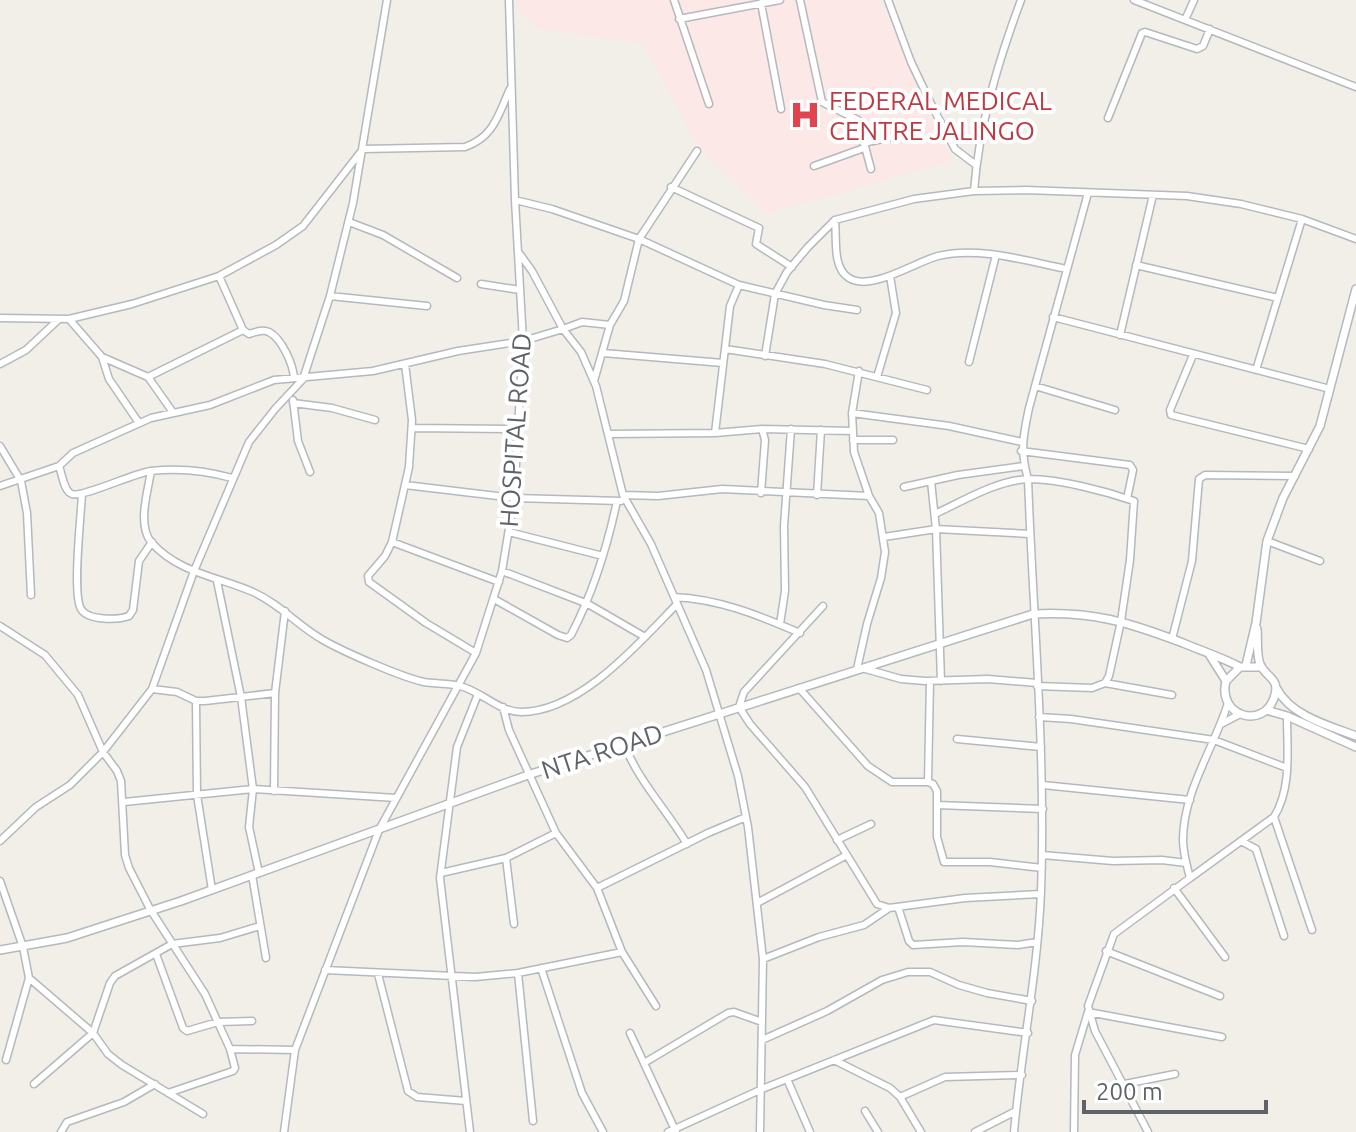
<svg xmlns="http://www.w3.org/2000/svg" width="1356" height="1132" viewBox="0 0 1356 1132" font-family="Ubuntu,sans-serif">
<rect width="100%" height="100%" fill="#f1efe8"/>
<!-- medical -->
<path fill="#fce8e6" d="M516,0H879L952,161L767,214L698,146L643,44L540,29L518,10Z"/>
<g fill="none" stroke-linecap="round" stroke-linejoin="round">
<!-- minor casing -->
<g stroke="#b5b8bc" stroke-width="9">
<path id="minor" d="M674,0L709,104
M800,0L822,102L858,120L871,169
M888,0L911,62L932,106L955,149L976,165
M1134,0L1356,87
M761,3L781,109
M679,19L780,0
M1185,20L1194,0
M1108,118L1142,33L1145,32L1197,49L1203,46L1210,29
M863,143L911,133
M814,166L864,148
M671,187L759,228L756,244L792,267
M974,191C979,125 998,62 1021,0
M515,200L552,209L639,239L739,285L824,305L857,310
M835,220C837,238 832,268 849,278C871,292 915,262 938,256C979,246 1026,261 1067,269
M349,222L383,235L457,278
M519,253L532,271L563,329L582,322L610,325
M1136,265L1278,298
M219,276L243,330
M481,284L520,290
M330,296L427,306
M1053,317L1330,389
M0,318L69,319L132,304L219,276L276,245L303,226L363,149L465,147C494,137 498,115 510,89
M69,319L102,357L109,379L139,423
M1120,335L1153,195
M725,349L825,364L927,390
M603,353L723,363
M1193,355L1170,410L1171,415L1309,449
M765,356L775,294L787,272L808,247L835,220L914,199L974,191L1026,190L1187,196L1241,204L1302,219L1356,239
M102,357L148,377L172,411
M969,362L996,255
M0,364L26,350L58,320
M405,364L412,420L409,467L392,542L385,556L368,576L369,582L426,623L476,653
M1256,370L1302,219
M148,377L243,330L249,334C255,332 263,329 269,332C282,339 293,364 294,378
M877,377L896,313L890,276
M594,381L610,325L624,301L639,239L697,151
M1035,386L1115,410
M293,400L298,441L310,472
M293,403L332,408L375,420
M852,413L859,371
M412,428L518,429
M715,433L730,306L739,285
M609,434L715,433L762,429L853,431
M853,440H893
M0,446L21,481L27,513L31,595
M1021,451L1130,465L1133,470L1127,499
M59,466C62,474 64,492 72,494C82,498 134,473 151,471C177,468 207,471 232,478
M151,471C148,491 137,524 151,542C178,573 219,577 253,592C280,604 298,626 323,640C344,652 401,677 424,682C435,684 448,683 460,686C481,691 499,712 521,712C580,712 639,643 677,604
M931,481L936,529L941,681
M405,485L514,498L621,501
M0,486L59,466L73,453L151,418L210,405L274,380L373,371L458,351L523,341L563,329L581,352L596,386L623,495L651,544L706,670L738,776L748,827L763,959L760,1132
M904,487L958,475L1024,466
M761,493L765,440L762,429
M82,494C81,515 72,594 81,609C88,621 118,620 129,616L133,610L139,561L152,542
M623,495L658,496L722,489L869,496
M817,495L821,430
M935,514C963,501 997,480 1029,479C1059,479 1105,491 1134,501L1130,560L1121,621L1109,676L1105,683
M509,532L603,556
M884,537L936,529L1030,534
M1267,541L1320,561
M392,542L499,582
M502,571L588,604L645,637
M217,581L241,697L253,789L249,827L259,873
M674,597C719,599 758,615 800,633
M494,599L558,635L567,638L571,635C593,593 607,548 617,501
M823,606L744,692L739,707L750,724L805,787L877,904L889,908L965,898L1041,894
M780,624L785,591L784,526L791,429
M0,626L45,655L78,695L103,752L117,771L121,781L125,855L129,868L150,909L205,994L230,1049L295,1050
M1172,639L1192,561L1199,479L1205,475L1295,476
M862,668L901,679L925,681L988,679L1037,683
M857,669L867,624L881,578L885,552L879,513L869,496L854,452L852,413L949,426L1022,442
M930,681L928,782L933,784L937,791V837L944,862H990L1042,868
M1037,686L1092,688L1105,683L1172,695
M799,688L868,766L892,782H928
M152,689L177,692L196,701H205L275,693
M196,701L197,795L212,890
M503,707L509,730L556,833L597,888L622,952L656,1006
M1039,717L1071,719L1214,740L1287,768
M1221,724L1240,714
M957,739L1041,747
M624,744C639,782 666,809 687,844
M1043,785L1190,800
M274,791L275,693L285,611
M124,802L253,789L396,798
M937,805L1043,809
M1274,817L1312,930
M837,840L871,824
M0,841L36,807L70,785L103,752L152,689L194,571L249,442L275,409L303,379L330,296L353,203L387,0
M1241,841L1256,849L1284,936
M1042,855L1113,861L1162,860L1186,863
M506,858L514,924
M441,873L506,858L556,833
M252,875L266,958
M1190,878L1274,817C1292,788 1287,750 1287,716
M0,881L23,947L29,978L6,1060
M597,888L708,833L746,817
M1174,888L1225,957
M757,903L847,855
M898,907L909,941L913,945L963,942L1018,945L1037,942
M1106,951L1220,996
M156,954L183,1028L187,1031L218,1022L252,1021
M763,959L819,937L864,925L889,908
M541,968L582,1093L603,1132
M325,970L475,977L518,973L622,952
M518,973L533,1121
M378,974L408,1091L417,1097L466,1101
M29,978L93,1033L108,1054L122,1065L203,1114
M630,1033L676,1132
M762,1040L827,1011L882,980L908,972H930L959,985L987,993L1032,1001
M834,1060L890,1088L900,1097L921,1132
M644,1063L728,1013L734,1012L762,1022
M787,1079L810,1132
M34,1084L93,1033L110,983L115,976L172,944L220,938L260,926
M1125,1084L1175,1074
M168,1093L233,1071L235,1068L230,1049
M900,1097L945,1077L1022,1075
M865,1111L878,1132
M61,1132L67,1122L124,1102L155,1084
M284,1132L295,1050L379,830L476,653L502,571L514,498L523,341L515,200L509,0
M470,1132L440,878L457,747L478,694
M668,1132L762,1089L934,1020L1028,1033
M975,1132L1016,1111
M1014,1132C1021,1052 1038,972 1041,891C1046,754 1033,616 1028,479C1020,451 1023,436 1029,408L1088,193
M1074,1132L1075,1055L1088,1012L1222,1037
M1148,1132L1095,1031L1088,1006L1114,934L1190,878C1187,866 1183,853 1183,840C1183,792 1214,748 1228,703"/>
</g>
<!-- tertiary casing -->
<g stroke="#b5b8bc" stroke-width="10">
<path id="tertiary" d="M1257,629C1258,639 1256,658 1261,666C1267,678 1281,679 1274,698C1263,730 1217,716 1226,681L1240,667H1261
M1209,654L1226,681
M1246,665L1256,623L1267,541L1283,498L1320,426L1356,289
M1277,689C1291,716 1330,726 1356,736
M1266,710L1287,716L1356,747
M0,950L67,938L181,901L528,775L1033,614C1093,611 1128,622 1183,643C1202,651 1221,657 1240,667"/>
</g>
<!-- minor -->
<use href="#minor" stroke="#fff" stroke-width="6"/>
<!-- tertiary -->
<use href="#tertiary" stroke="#fff" stroke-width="7"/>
</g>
<!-- icons -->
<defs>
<g id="hospital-bare" transform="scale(2.4)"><path d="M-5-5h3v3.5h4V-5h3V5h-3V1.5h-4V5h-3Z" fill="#e0444e" stroke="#fff" stroke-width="2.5" paint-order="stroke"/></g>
</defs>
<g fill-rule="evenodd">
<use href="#hospital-bare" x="805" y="115"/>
</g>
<g text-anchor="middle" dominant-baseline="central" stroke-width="8" stroke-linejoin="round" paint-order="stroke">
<!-- health labels -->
<g font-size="26" fill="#be3a42" stroke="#fff" text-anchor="start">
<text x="829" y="100">FEDERAL MEDICAL<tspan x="829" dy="30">CENTRE JALINGO</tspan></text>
</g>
<!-- street labels -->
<g font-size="26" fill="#5f6368" stroke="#fff">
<text transform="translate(515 430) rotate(-86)">HOSPITAL ROAD</text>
<text transform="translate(602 751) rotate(-18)">NTA ROAD</text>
</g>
</g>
<!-- scale -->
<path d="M1084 1100v12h182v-12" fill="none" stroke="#5f6368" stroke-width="4"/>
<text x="1096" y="1100" font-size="24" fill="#5f6368" stroke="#ffffff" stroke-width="6" paint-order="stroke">200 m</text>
</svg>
